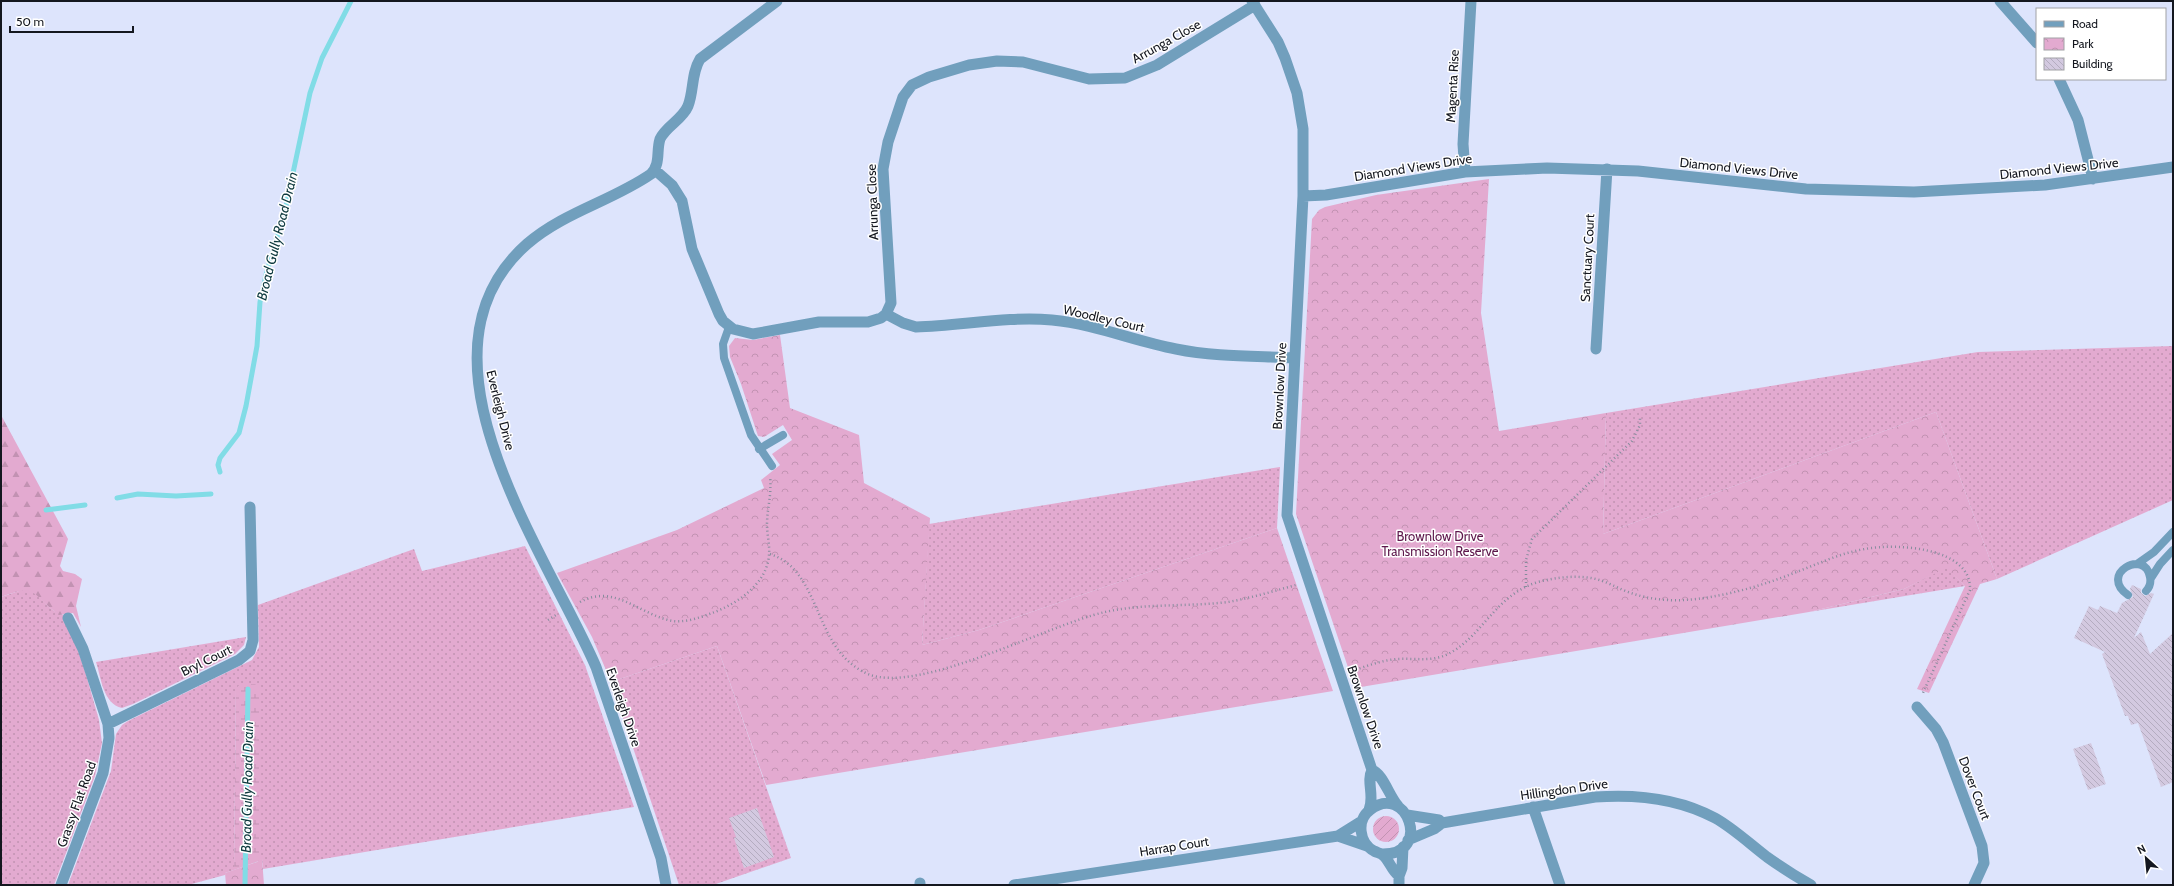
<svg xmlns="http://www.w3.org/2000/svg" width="2174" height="886" viewBox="0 0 2174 886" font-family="Cabin,sans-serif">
<defs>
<pattern id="grass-dots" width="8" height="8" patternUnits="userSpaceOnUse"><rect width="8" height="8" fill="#e3aad0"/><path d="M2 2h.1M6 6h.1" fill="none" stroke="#c292b2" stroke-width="1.8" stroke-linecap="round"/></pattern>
<pattern id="forest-firs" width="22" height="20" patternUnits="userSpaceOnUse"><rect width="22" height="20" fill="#e3aad0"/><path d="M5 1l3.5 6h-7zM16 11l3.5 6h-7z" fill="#c292b2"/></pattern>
<pattern id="wetland-marsh" width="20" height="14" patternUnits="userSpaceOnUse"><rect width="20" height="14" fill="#e3aad0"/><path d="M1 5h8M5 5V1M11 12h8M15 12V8" fill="none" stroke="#c292b2"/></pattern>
<pattern id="park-crowns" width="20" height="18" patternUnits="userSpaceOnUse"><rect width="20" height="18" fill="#e3aad0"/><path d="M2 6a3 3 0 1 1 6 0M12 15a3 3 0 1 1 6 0" fill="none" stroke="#c292b2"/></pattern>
<pattern id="garden-furrows" width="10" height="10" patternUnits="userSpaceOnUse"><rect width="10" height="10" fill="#e3aad0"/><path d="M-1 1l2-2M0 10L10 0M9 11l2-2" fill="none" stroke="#c292b2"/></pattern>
<pattern id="building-back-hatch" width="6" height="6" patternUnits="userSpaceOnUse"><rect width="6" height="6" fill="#d3c9e0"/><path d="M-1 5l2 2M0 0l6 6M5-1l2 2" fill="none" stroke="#b4acc0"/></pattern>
</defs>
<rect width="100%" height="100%" fill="#dde4fc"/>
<!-- grass -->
<path fill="url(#grass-dots)" d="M2173,346V500L1997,579L1936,412L1603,534L1606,413L1978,352Z
M1280,467L1277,528L979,630L922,645L929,524Z
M525,546L585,665L634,807L263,869L262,859L259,861L236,689L234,870L225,873V875L188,885H68L111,771L116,734L122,725L128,721L252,660L259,647L258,605L414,549L422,571Z
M1946,567L1965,586L1809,612L1904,589Z
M25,589C41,591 48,613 64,615L63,620L75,642L85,671L99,720L102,743L95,776L54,885H1V597Z
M246,637L244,645L235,654L133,704L122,708C103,704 101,677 96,662Z
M717,646L791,858L713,885H679L611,682Z"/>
<!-- forest -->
<path fill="url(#forest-firs)" d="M1,415L68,539L60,566L63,571L75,574L82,579L76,606L81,627L73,613L59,615C31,594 38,583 1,597Z"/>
<!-- wetland -->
<path fill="url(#wetland-marsh)" d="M240,684H255L260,689L259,861L234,870L236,689Z"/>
<!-- park -->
<path fill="url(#park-crowns)" d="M1489,179L1481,313L1499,431L1606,413L1603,534L1936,412L1997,579L1980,584L1929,693L1917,689L1965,586L1946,568L1904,589L1809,612L1355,688L1296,514L1312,219L1319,210L1325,207L1376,195Z
M780,335L790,408L859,435L864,483L930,518L922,645L979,630L1277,528L1333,691L766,785L717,646L611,682L592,637L557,573L677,530L764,488L761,480L780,465L772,454L792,440L783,425L764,437L758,436L757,433L741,384L730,357L729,346L735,338L753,340Z
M262,858L264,885H226L225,873L257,862Z"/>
<!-- garden -->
<path fill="url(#garden-furrows)" d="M1373 829a13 13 0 1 1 26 0a13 13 0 1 1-26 0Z"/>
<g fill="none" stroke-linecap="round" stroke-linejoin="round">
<!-- stream -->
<path stroke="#81dce6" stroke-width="5" d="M220,472L218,465L220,458L239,433L246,406L257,346L260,302L266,275L286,206L310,93L322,58L351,1
M117,498L138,494L176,496L211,494
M46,510L85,505
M245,885L248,689"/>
</g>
<!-- building -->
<path fill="url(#building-back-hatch)" d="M2132,585L2141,589V593L2145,596L2151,593L2154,594L2134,638L2141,632L2150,654L2173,633V782L2161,787L2138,723L2131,725L2128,716H2125L2102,654L2105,652L2074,638L2089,606L2098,610L2100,606L2117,613L2122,603L2133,597L2130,589Z
M2091,743L2106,784L2088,790L2073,749Z
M757,808L774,857L744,868L734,838L736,837L729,818Z"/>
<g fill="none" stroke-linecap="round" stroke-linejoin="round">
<!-- path -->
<path stroke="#868c9d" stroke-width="2.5" stroke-dasharray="1 3" stroke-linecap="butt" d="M770,554C823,571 812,650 868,674C919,695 1047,625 1105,612C1145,603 1187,607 1228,602C1251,598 1274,591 1296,585
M1526,587V560L1532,539L1632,441L1640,425V418
M580,602C613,584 637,612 668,620C682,624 699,618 712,613C737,604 767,584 769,555C770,545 767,535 767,525C767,507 772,496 770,476
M548,620L556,615
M1352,671C1367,666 1382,660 1398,659C1415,658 1432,662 1448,654C1484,636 1496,592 1542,581C1559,577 1578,575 1596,579C1608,582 1619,589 1631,593C1648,599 1667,601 1685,600C1719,598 1762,586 1794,573C1818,564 1840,553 1865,549C1896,543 1972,547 1970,590L1922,695"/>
<!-- service -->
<path stroke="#719fbd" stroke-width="8" d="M729,327L723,344L724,358L751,435L772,466
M759,449L783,435
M2137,564L2154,552L2173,532
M2151,578L2160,564L2173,550
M2128,595C2098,574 2145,548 2150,577C2151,582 2150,587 2146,591"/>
<!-- minor -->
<path stroke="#719fbd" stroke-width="11" d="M1252,1L1278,42L1285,58L1297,93L1303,129V196L1287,515L1372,770C1366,782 1375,796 1369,810
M2000,1L2037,43
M2059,79L2078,120L2093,179
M655,170L672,185L682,201L692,249L719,314L723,321L733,329L753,334L819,322H868L881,318L886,314L891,303L883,169L888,142L903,97L912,85L929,77L969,65L997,61L1023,62L1089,79L1125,78L1157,65L1255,5
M1465,172L1463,144L1471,1
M1303,196L1326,195L1465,172L1547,168L1638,171L1806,189L1914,192L2045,185L2173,167
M886,314L903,323L916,327C961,326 1006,316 1052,320C1095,324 1134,341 1176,349C1215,357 1255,356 1294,358
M1596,349L1607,169
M1917,707L1936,729L1943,742L1982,846L1984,863L1974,885
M108,724L239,660L250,651L253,640L250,507
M1372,770C1383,774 1389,796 1398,806
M1533,807L1560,885
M1407,815L1439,820L1442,823
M1338,836L1367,846
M1408,840L1434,829L1442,823L1595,797C1636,794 1678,798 1715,818C1733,828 1750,844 1767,857C1781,867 1795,876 1811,885
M1382,854C1434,855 1406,781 1370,810C1356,820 1359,843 1374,851C1378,853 1381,853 1384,856C1390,862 1392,871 1399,876
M920,883V885
M61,885L103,773L109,738L108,724L83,649L68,618
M666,885L661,858L596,667C547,553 401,355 527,244C564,212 612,201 651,174C661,163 656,152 660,139C666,126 682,120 688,106C694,91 691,74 700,59L777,1
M1014,885L1338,836L1362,821
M1399,885V876L1402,868L1403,847"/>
</g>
<g text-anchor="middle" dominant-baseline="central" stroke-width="3" stroke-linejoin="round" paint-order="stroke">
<!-- street labels -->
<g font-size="13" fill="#14171f" stroke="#fff">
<text transform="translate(1166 41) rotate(-29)">Arrunga Close</text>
<text transform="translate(1452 86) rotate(-87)">Magenta Rise</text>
<text transform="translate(1413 167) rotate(-9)">Diamond Views Drive</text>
<text transform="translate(1739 168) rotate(6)">Diamond Views Drive</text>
<text transform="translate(2059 168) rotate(-6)">Diamond Views Drive</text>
<text transform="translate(872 202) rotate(-92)">Arrunga Close</text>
<text transform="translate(1587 258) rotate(-87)">Sanctuary Court</text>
<text transform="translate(1104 318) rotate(13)">Woodley Court</text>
<text transform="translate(1279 386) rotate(-87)">Brownlow Drive</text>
<text transform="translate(501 410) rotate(76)">Everleigh Drive</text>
<text transform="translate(206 660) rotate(-26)">Bryl Court</text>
<text transform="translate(624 707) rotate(71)">Everleigh Drive</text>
<text transform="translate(1366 707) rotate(71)">Brownlow Drive</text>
<text transform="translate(1975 788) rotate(69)">Dover Court</text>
<text transform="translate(1564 789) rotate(-8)">Hillingdon Drive</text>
<text transform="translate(76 804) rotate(-70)">Grassy Flat Road</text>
<text transform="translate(1174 846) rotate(-9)">Harrap Court</text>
</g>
<!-- park labels -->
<g font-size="13" fill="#5e184c" stroke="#fff">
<text x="1440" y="536">Brownlow Drive<tspan x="1440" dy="15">Transmission Reserve</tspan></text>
</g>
<!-- water labels -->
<g font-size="14" font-style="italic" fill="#0e3a3f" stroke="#fff">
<text transform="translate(277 236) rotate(-76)">Broad Gully Road Drain</text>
<text transform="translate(247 787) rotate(-89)">Broad Gully Road Drain</text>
</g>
</g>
<!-- border -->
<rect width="2174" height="886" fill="none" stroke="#14171f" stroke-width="4"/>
<!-- legend -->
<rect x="2036" y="8" width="130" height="72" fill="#ffffff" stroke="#a1a2a5"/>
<rect x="2044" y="21" width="20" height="6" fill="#719fbd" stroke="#a1a2a5"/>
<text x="2072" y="28" font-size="12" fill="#14171f">Road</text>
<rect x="2044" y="38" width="20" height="12" fill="url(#park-crowns)" stroke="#a1a2a5"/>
<text x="2072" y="48" font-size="12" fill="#14171f">Park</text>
<rect x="2044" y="58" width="20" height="12" fill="url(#building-back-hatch)" stroke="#a1a2a5"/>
<text x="2072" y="68" font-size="12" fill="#14171f">Building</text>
<!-- north arrow -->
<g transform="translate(2146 858) rotate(333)" stroke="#ffffff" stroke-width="3" paint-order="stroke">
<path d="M0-3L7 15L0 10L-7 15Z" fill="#14171f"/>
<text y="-6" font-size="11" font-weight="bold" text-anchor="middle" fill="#14171f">N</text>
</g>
<!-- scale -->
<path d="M10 26v6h123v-6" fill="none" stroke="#14171f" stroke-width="2"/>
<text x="16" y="26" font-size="12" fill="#14171f" stroke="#ffffff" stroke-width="3" paint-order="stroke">50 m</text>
</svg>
